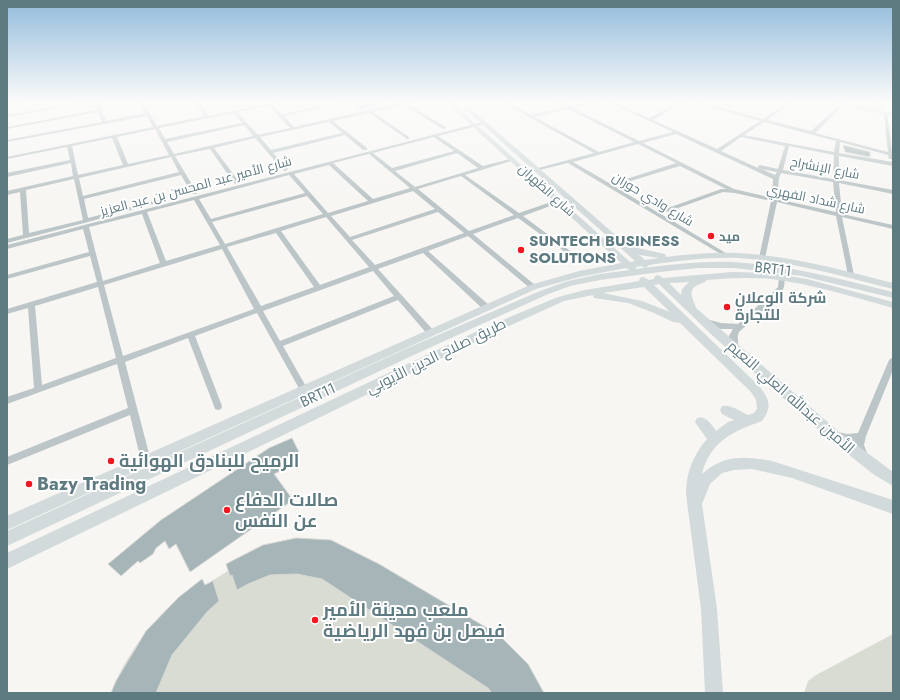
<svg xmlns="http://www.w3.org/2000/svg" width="900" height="700" viewBox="0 0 900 700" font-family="Jost,Cairo,sans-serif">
<rect width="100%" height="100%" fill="#f7f6f3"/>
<!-- green -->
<path fill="#d9dcd2" d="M296,538L331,540L379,564L528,664L544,693H111C129,646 163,609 202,579L205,585L228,571L226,564L263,545Z
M893,634V693H804L808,681L816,675Z"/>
<!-- building -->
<path fill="#a6b5b7" stroke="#d8d8d6" d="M353,102H383V104L360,109Z
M843,145L870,152V157L845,152Z
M292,438L299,452L290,459L283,460L275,464L280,471L274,474L293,500L190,572L176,544L169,549L165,541L156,548L153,554L140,563L138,561L121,576L108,564L161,520L269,448Z
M296,538L331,540L379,564L499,635L528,664L544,693H492L488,688L322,579L297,574L270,575L248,584L237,590L232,575L230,576L226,564L263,545Z
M202,579L205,585L213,581L219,601L207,612L172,655L156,693H111L116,681L146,631L179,597Z"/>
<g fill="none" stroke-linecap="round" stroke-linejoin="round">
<!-- minor -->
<path fill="#bcc5c7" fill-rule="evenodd" d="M16,102H23L7,105V103Z
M86,102H92L7,117V115Z
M94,102H98L106,121L145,113L139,102H143L157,126L205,116L194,102H198L209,116L278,102H284L272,105L282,114L344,102H349L284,116L294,127L404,102H412L411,103L408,104L447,128L443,129L404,105L373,112L409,137V139H407L369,113L333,121L367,148V150H363L345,135L273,153L288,169L285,171L283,170L255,138L214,148L239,182L236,184L234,183L210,149L175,156L197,193L196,194H192L181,175L84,199L88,218L157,200L160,202L88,222L7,243V239L23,235L20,192L7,195V191L73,176L71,163L7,177V173L70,160L67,147L7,159V157L153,127L147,116L7,142V140L102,122L98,112L7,129V127L97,110ZM269,106L290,128L258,135L237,112ZM234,113L242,123L165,139L159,128ZM329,122L342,133L271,150L260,137ZM244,125L253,136L174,154L167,142ZM155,129L169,155L128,164L117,137ZM112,138L123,165L78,175L72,146ZM171,157L179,172L83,196L79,178ZM74,179L83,220L29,233L26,190Z
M502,102H506L531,115L565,107L557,103L556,102H560L569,106L595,102L594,103L573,108L639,141L673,132L610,103L609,102H613L649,118L679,102H683L682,103L653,120L717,149L760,121L695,103L694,102H699L763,119L789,102H793L767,120L811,131L843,102H845V104L815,133L888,152L884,113L887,112L893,159H889L888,155L840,142L839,153L893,162V166L839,156V180L893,190V194L839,183L842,214L893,225V229L842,217L854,275L851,277L848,275L836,216L777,202L765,258L762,260L759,258L771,201L735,193L723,192L661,214L729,255L726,257L724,256L568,163L535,171V169L594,153ZM568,109L634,142L599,152L534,117ZM764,122L836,141L834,152L744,135ZM676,134L773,179L772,198L734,189L643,143ZM741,137L785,146L778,169L760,165L758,166V168L721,151ZM638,144L676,163L611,184L573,162ZM789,146L834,155L833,179L783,170ZM680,166L726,189H721L657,212L614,186ZM759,168L760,169L777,172L775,175ZM781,173L833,182L836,212L777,199L779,178Z
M876,102H880L882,109H880Z
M483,122H485V124L438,136L483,166L514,158V160L465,175L519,213L557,200H561V202L523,216L577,256V258H573L518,218L473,234L535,285L536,287L535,289H531L468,236L428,251L490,306L491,308L490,310H484L423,253L378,269L434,331L435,333L434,335H428L398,300L283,346L308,390L307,392H301L257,313L195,336L222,406L221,409L218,410L215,409L214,406L188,338L125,362L151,461L149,464L146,465L143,464L141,461L130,415L7,465V457L128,408L117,364L7,404V397L34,388L28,308L7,314V309L97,282L90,256L7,279V275L89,252L83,229L7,249V245ZM434,137L454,151L392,168L373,153ZM457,153L478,168L415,187L395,171ZM369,154L410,188L373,199L333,163ZM329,165L368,201L328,213L294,174ZM289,175L305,193L211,219L199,199ZM461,176L514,215L469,231L418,189ZM413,191L435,209L350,237L331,216ZM307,196L323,214L225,244L212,222ZM194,200L220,245L166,261L147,212ZM438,212L464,233L375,265L352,240ZM142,214L160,263L103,281L89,227ZM326,217L369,267L320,285L281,231ZM276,233L314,287L261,306L227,247ZM222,249L254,309L123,356L104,285ZM373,271L394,296L280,341L263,311ZM98,287L116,358L42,385L35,306Z
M782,275L785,277L784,287L780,295L739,332C736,338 740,344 737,349L734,350L730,347L729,336L733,329H721L703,324L702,322L706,319L721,323L738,324L774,291L778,287L779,277Z
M893,357V370L866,436L864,445L869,458L867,461L864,462L861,461C858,455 854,447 855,441L847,442L835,439L833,436L835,433L838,432L847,434L858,433L889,360Z"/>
<!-- major -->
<path fill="#d2dadc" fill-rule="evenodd" d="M446,102H451L630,262L635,261L465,109V107H469L628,246L665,254L666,257C689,254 713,252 736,253C789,255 842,270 893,283V289C842,276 790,261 738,258C708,257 679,261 649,265L645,268L641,266L636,267V269C668,265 701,261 733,262C788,265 840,279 893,292V298L802,276L734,268H698L660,272L600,280L570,286L546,295L418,353L7,546V531L410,347L540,291L568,281L600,274L630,270L626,268L579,277L536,289L7,530V516L530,285L579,271L621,263ZM638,254L640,255L659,258L645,260Z
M835,102H842L893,113V117L835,103Z
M732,272L770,273L807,279L893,302V308C853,297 812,284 771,279C750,277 728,278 707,280C704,283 702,283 698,285C686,290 694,300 696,308L838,431L893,472V486L873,474L829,439L713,336L659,284L654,285L759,386C769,399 773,406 762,421C734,431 710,441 702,474C724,454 745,456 772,461L893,500V514L792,478L752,469L734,470L722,473L710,484L702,504L717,609L723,693H705L701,609L686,494C686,473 693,455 707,439L695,422L697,418C705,415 712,424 716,431L728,422L734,420L722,414L720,410L722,406C730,404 740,411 748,415L754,413L757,409L756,400L751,392L680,323L673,322L654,313L628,303L594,298L593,295L564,301L496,332L7,569V553L488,326L558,297L585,290L639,281L640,278L643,277L649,280L654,279L655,276L658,275L663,278ZM689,282L682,289L681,295L669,283ZM644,287L670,312L642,301L603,293Z"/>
</g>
<!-- sky -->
<linearGradient id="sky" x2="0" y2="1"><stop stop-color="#93bcdc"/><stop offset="0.51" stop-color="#fbfbfa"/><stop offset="1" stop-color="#fbfbfa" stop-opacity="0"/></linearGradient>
<rect width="900" height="200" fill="url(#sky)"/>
<!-- markers -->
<g fill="#f41620" stroke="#fff" stroke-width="1.5">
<circle cx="711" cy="236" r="4"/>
<circle cx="521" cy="250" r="4"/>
<circle cx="727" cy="307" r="4"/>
<circle cx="111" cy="461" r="4"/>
<circle cx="29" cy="484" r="4"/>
<circle cx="227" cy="510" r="4"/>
<circle cx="315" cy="620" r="4"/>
</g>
<g text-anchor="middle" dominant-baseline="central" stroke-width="4" stroke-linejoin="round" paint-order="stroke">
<!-- far-street labels -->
<g font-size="13" fill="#5f7b82" stroke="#fff">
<text transform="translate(825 168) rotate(11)">شارع الإنشراح</text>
<text transform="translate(196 186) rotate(-15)">شارع الأمير عبد المحسن بن عبد العزيز</text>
<text transform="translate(547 190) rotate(42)">شارع الظهران</text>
<text transform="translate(653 199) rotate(31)">شارع وادي حوران</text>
<text transform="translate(816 199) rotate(12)">شارع شداد الفهري</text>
</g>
<!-- far-poi labels -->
<g font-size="13" font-weight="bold" fill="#5f7b82" stroke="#fff" text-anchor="start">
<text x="719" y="236">ميد</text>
</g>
<!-- poi labels -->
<g font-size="15" font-weight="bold" fill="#5f7b82" stroke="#fff" text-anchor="start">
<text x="529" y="241">SUNTECH BUSINESS<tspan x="529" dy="17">SOLUTIONS</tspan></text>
<text x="735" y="298">شركة الوعلان<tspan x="735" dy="17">للتجارة</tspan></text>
</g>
<!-- street labels -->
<g font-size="15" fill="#5f7b82" stroke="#fff">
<text transform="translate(773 269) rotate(7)">BRT11</text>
<text transform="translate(436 356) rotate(-26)">طريق صلاح الدين الأيوبي</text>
<text transform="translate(318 395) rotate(-25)">BRT11</text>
<text transform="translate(791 397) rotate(41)">الأمين عبدالله العلي النعيم</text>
</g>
<!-- near-poi labels -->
<g font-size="18" font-weight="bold" fill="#5f7b82" stroke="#fff" text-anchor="start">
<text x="119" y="461">الرميح للبنادق الهوائية</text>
<text x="37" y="484">Bazy Trading</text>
<text x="235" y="500">صالات الدفاع<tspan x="235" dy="21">عن النفس</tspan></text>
<text x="323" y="610">ملعب مدينة الأمير<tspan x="323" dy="21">فيصل بن فهد الرياضية</tspan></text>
</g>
</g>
<!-- border -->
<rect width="900" height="700" fill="none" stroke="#5f7b82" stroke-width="16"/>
</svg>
